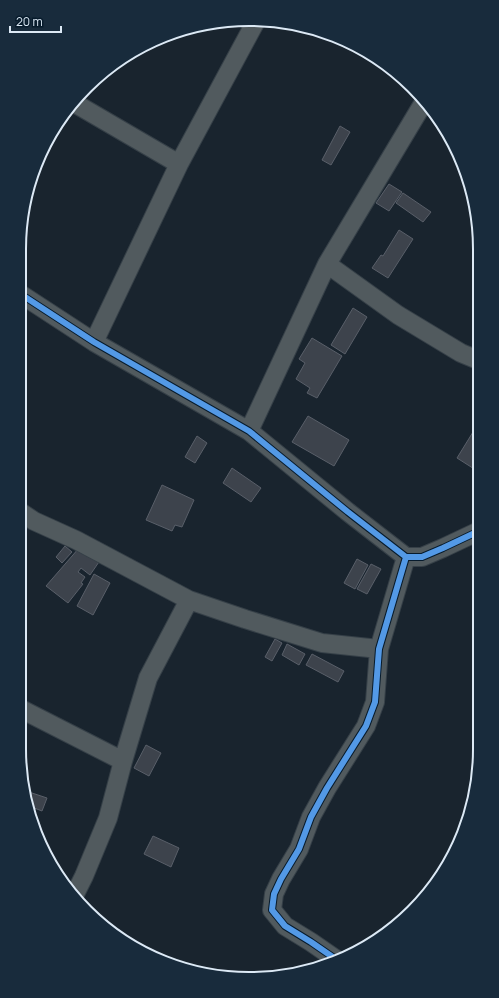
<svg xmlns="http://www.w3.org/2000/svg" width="499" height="998" viewBox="0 0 499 998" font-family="Manrope,sans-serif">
<rect width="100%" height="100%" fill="#19242e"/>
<!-- building -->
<path fill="#3d434c" stroke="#595f69" d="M340,126L350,132L331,165L322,160Z
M389,184L402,192L389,211L376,203Z
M403,193L431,212L423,222L396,203Z
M399,230L413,239L388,278L372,268L381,255L383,256Z
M353,308L367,317L345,354L331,345Z
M312,338L342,356L317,398L307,393L310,388L296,379L305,363L299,359Z
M308,416L349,440L334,466L292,442Z
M473,432L479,436V472L457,458Z
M197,436L207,443L195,463L185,457Z
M232,468L261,488L251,502L223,483Z
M162,485L194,500L182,527L175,525L172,531L146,520Z
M65,546L72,552L62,563L56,557Z
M79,548L101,559L90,575L81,568L78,572L85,577L81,583L83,584L68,603L46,586Z
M357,559L368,565L355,589L344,583Z
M371,564L381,569L367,594L357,589Z
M94,574L110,583L93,615L77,606Z
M275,639L282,643L272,661L265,657Z
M287,644L305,654L299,665L282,655Z
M312,654L344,671L338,682L306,665Z
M146,745L161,753L149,776L134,768Z
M26,791L47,798L42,811L29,806Z
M153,836L179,848L171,867L144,854Z"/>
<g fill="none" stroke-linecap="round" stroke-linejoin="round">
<!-- street casing -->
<g stroke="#364048" stroke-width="20">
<path id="street" d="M76,104L179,164
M327,264L398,315L461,353L478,360
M19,293L94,342L249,431L348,512L406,557H422L443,548L479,531
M94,342L179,164L256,21
M249,431L327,264L424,102
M19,511L34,521L76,540L189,600L245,619L322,643L379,649
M19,708L123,761L148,678L189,600
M74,896L84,876L108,818L123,761
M337,960L311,942L285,926L272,910L274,894L281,879L299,849L311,817L327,788L366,726L375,702L379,649L406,557"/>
</g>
<!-- street -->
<use href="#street" stroke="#515a5e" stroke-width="18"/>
<!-- cycleway casing -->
<g stroke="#071b2c" stroke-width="8">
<path id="cycleway" d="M19,293L94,342L249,431L348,512L406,557H422L443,548L479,531
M337,960L311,942L285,926L272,910L274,894L281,879L299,849L311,817L327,788L366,726L375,702L379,649L406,557"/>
</g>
<!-- cycleway -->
<use href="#cycleway" stroke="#5399e6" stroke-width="6"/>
</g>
<!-- crop -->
<path d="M0 0H499V998H0ZM249 26H250A223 223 0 0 1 473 249V749A223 223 0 0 1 250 972H249A223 223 0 0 1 26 749V249A223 223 0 0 1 249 26Z" fill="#182b3c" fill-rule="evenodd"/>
<path fill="none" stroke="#dce9f5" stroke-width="2" d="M249 26H250A223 223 0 0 1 473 249V749A223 223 0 0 1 250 972H249A223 223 0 0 1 26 749V249A223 223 0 0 1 249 26Z"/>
<!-- scale -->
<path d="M10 26v6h51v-6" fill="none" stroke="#dce9f5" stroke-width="2"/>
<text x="16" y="26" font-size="12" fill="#dce9f5" stroke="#071b2c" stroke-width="3" paint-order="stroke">20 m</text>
</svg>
